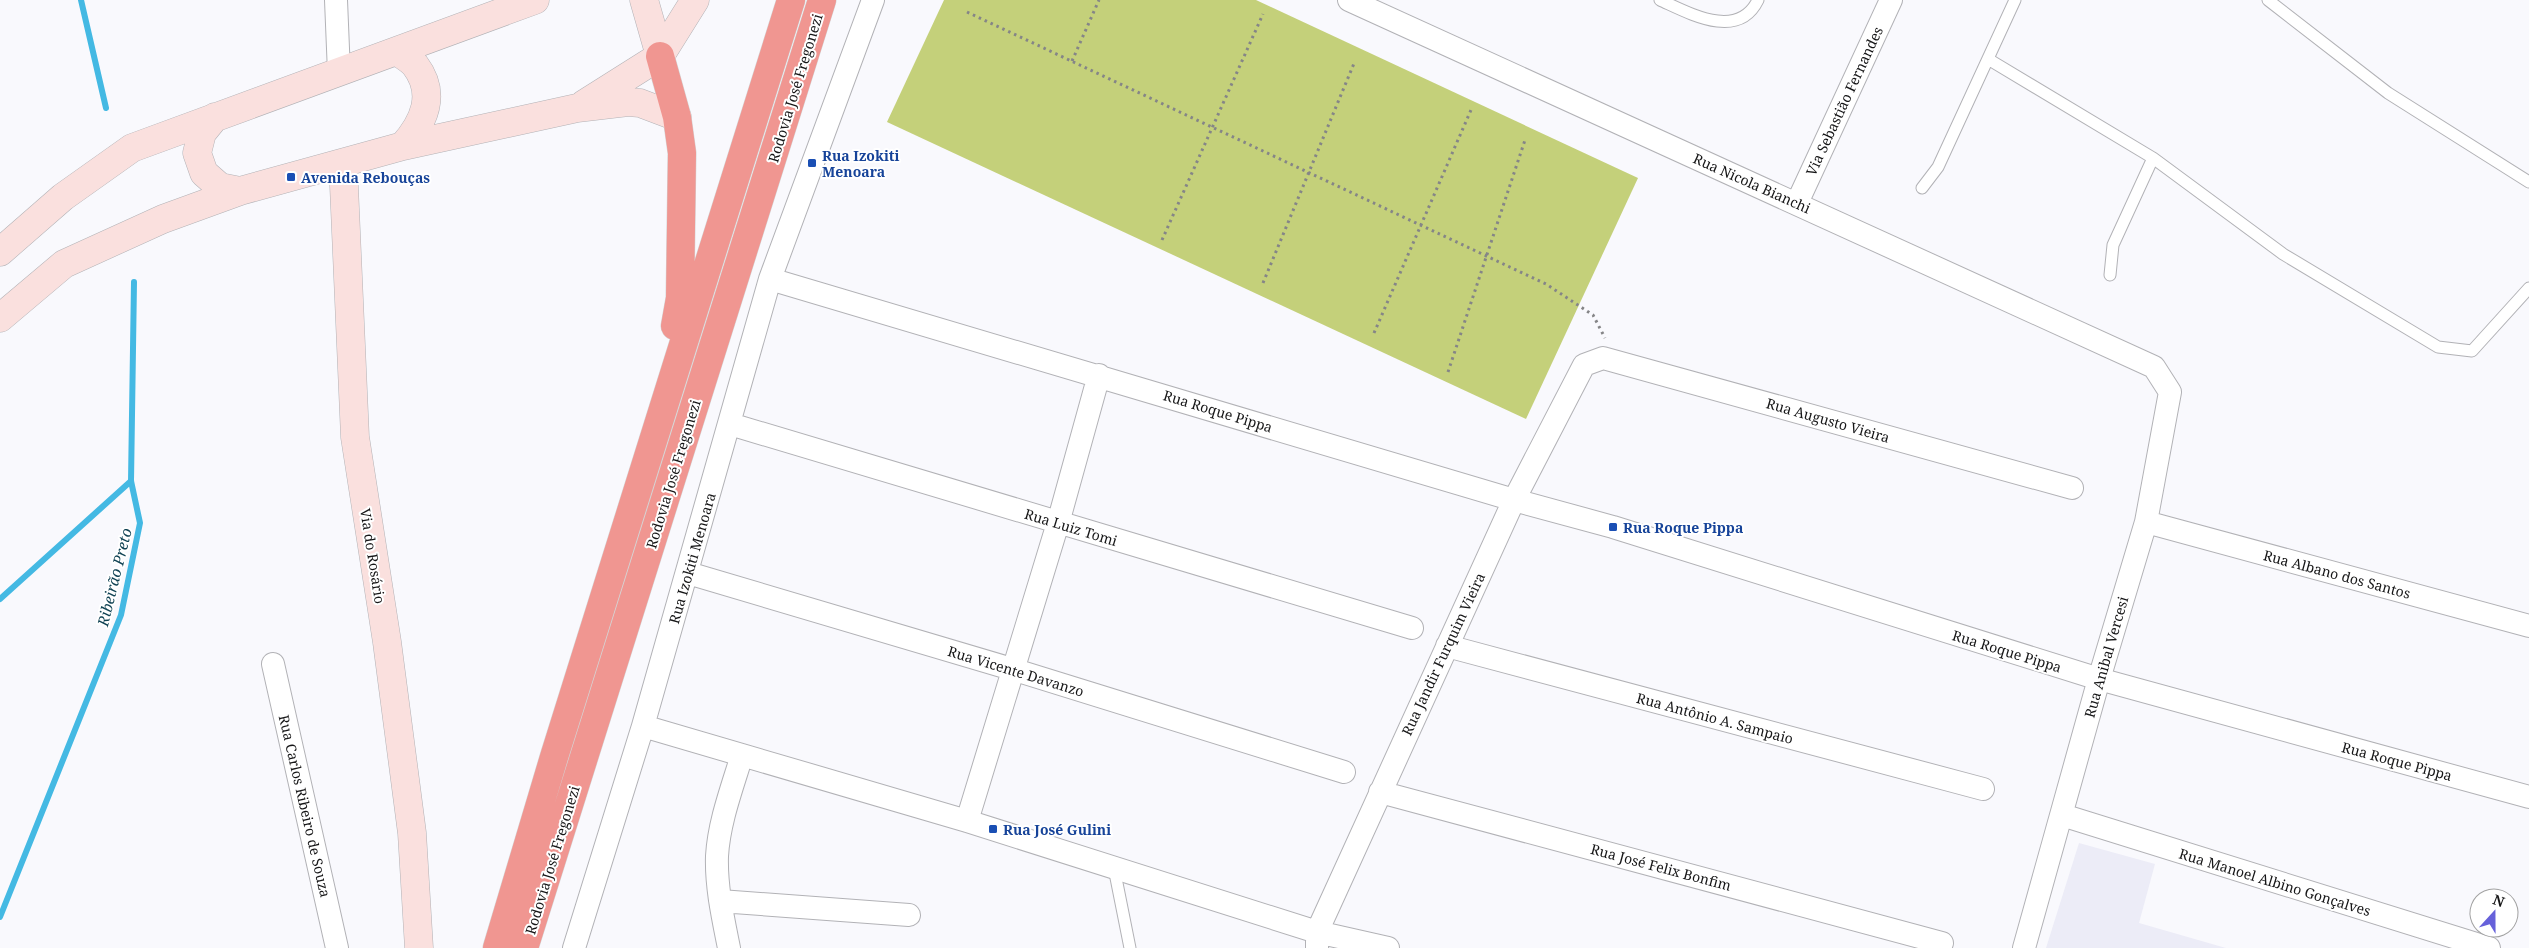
<svg xmlns="http://www.w3.org/2000/svg" width="2529" height="948" viewBox="0 0 2529 948" font-family="'Noto Serif',serif">
<rect width="100%" height="100%" fill="#f9f9fd"/>
<!-- built -->
<path fill="#ececf7" d="M2079,843L2155,864L2139,923L2226,948H2046Z"/>
<!-- green -->
<path fill="#c4d07a" d="M944,0H1256L1638,178L1526,419L887,122Z"/>
<g fill="none" stroke-linecap="round" stroke-linejoin="round">
<!-- stream -->
<path stroke="#44b9e3" stroke-width="6" d="M81,0L106,108
M0,599L131,481
M0,917L121,615L140,523L131,481L134,282"/>
<!-- lane casing -->
<g stroke="#b2b2b6" stroke-width="13">
<path id="lane" d="M1660,0C1689,13 1738,41 1758,0
M2268,0L2388,93L2529,182
M1988,59L2153,158L2283,254L2438,347L2472,351L2529,288
M1922,188L1938,167L2015,0
M2110,275L2113,245L2153,158
M1114,868L1130,948"/>
</g>
<!-- street casing -->
<g stroke="#b2b2b6" stroke-width="24">
<path id="street" d="M336,0L339,73
M1349,0L2154,367L2170,392L2146,522L2099,679L2024,948
M1797,203L1891,0
M770,279L1514,500L1613,527L2099,679L2529,797
M730,424L1412,628
M2146,522L2529,626
M688,573L1015,670L1344,772
M1447,646L1983,789
M273,664L337,948
M643,726L967,821L1317,932L1388,948
M1380,792L1942,943
M2062,815L2489,948
M967,821L1058,523L1099,375
M720,901L909,915
M574,948L643,726L770,279L873,0
M729,948C723,918 716,887 717,856C719,822 732,788 742,755
M1317,948V932L1514,500L1584,365L1603,358L2072,488"/>
</g>
<!-- secondary casing -->
<g stroke="#b2b2b6" stroke-width="29">
<path id="secondary" d="M644,0L660,56
M397,51C402,55 411,60 415,65C437,94 424,122 403,146
M584,104L660,56L695,0
M215,117L202,133L197,153L204,173L220,187L240,191
M343,163L355,437L387,642L412,833L419,948
M0,252L63,197L132,148L535,0
M0,318L64,264L163,219L240,191L403,146L577,108L628,102L640,103L677,117"/>
</g>
<!-- highway casing -->
<g stroke="#d5d5d5" stroke-width="29">
<path id="highway" d="M660,56L677,117L682,153L680,298L675,326
M497,948L554,757L791,0
M524,948L822,0"/>
</g>
<!-- path -->
<path stroke="#858587" stroke-width="3" stroke-dasharray="2.5 4" stroke-linecap="butt" d="M967,12L1546,284L1593,315L1605,338
M1072,61L1099,0
M1162,240L1263,14
M1263,283L1355,61
M1374,333L1471,110
M1448,372L1525,140"/>
<!-- lane -->
<use href="#lane" stroke="#fff" stroke-width="11"/>
<!-- street -->
<use href="#street" stroke="#fff" stroke-width="22"/>
<!-- secondary -->
<use href="#secondary" stroke="#fae0de" stroke-width="28"/>
<!-- highway -->
<use href="#highway" stroke="#f09691" stroke-width="28"/>
</g>
<!-- markers -->
<g fill="#1a4fb4" stroke="#fff" stroke-width="2">
<rect x="807" y="158" width="10" height="10" rx="2.5"/>
<rect x="286" y="172" width="10" height="10" rx="2.5"/>
<rect x="1608" y="522" width="10" height="10" rx="2.5"/>
<rect x="988" y="824" width="10" height="10" rx="2.5"/>
</g>
<g text-anchor="middle" dominant-baseline="central" stroke-width="4" stroke-linejoin="round" paint-order="stroke">
<!-- street labels -->
<g font-size="14" fill="#161617" stroke="#fff">
<text transform="translate(795 88) rotate(-73)">Rodovia José Fregonezi</text>
<text transform="translate(1844 101) rotate(-65)">Via Sebastião Fernandes</text>
<text transform="translate(1752 183) rotate(24)">Rua Nicola Bianchi</text>
<text transform="translate(1218 411) rotate(17)">Rua Roque Pippa</text>
<text transform="translate(1828 420) rotate(16)">Rua Augusto Vieira</text>
<text transform="translate(673 474) rotate(-73)">Rodovia José Fregonezi</text>
<text transform="translate(1071 527) rotate(17)">Rua Luiz Tomi</text>
<text transform="translate(373 556) rotate(81)">Via do Rosário</text>
<text transform="translate(692 558) rotate(-74)">Rua Izokiti Menoara</text>
<text transform="translate(2337 574) rotate(15)">Rua Albano dos Santos</text>
<text transform="translate(2007 651) rotate(17)">Rua Roque Pippa</text>
<text transform="translate(1443 654) rotate(-65)">Rua Jandir Furquim Vieira</text>
<text transform="translate(2106 657) rotate(-74)">Rua Anibal Vercesi</text>
<text transform="translate(1016 671) rotate(17)">Rua Vicente Davanzo</text>
<text transform="translate(1715 718) rotate(15)">Rua Antônio A. Sampaio</text>
<text transform="translate(2397 761) rotate(15)">Rua Roque Pippa</text>
<text transform="translate(305 806) rotate(77)">Rua Carlos Ribeiro de Souza</text>
<text transform="translate(552 860) rotate(-73)">Rodovia José Fregonezi</text>
<text transform="translate(1661 867) rotate(15)">Rua José Felix Bonfim</text>
<text transform="translate(2275 882) rotate(17)">Rua Manoel Albino Gonçalves</text>
</g>
<!-- transit labels -->
<g font-size="14" font-weight="bold" fill="#164399" stroke="#fff" text-anchor="start">
<text x="822" y="155">Rua Izokiti<tspan x="822" dy="16">Menoara</tspan></text>
<text x="301" y="177">Avenida Rebouças</text>
<text x="1623" y="527">Rua Roque Pippa</text>
<text x="1003" y="829">Rua José Gulini</text>
</g>
<!-- water labels -->
<g font-size="15" font-style="italic" fill="#114354" stroke="#fff">
<text transform="translate(114 577) rotate(-76)">Ribeirão Preto</text>
</g>
</g>
<!-- north arrow -->
<g transform="translate(2494 913) rotate(21)"><circle r="24" fill="#ffffff" stroke="#a2a2a2"/>
<path d="M0-4L9 19L0 12L-9 19Z" fill="#6661da"/>
<text y="-8" font-size="14" font-weight="bold" text-anchor="middle" fill="#161617">N</text>
</g>
</svg>
